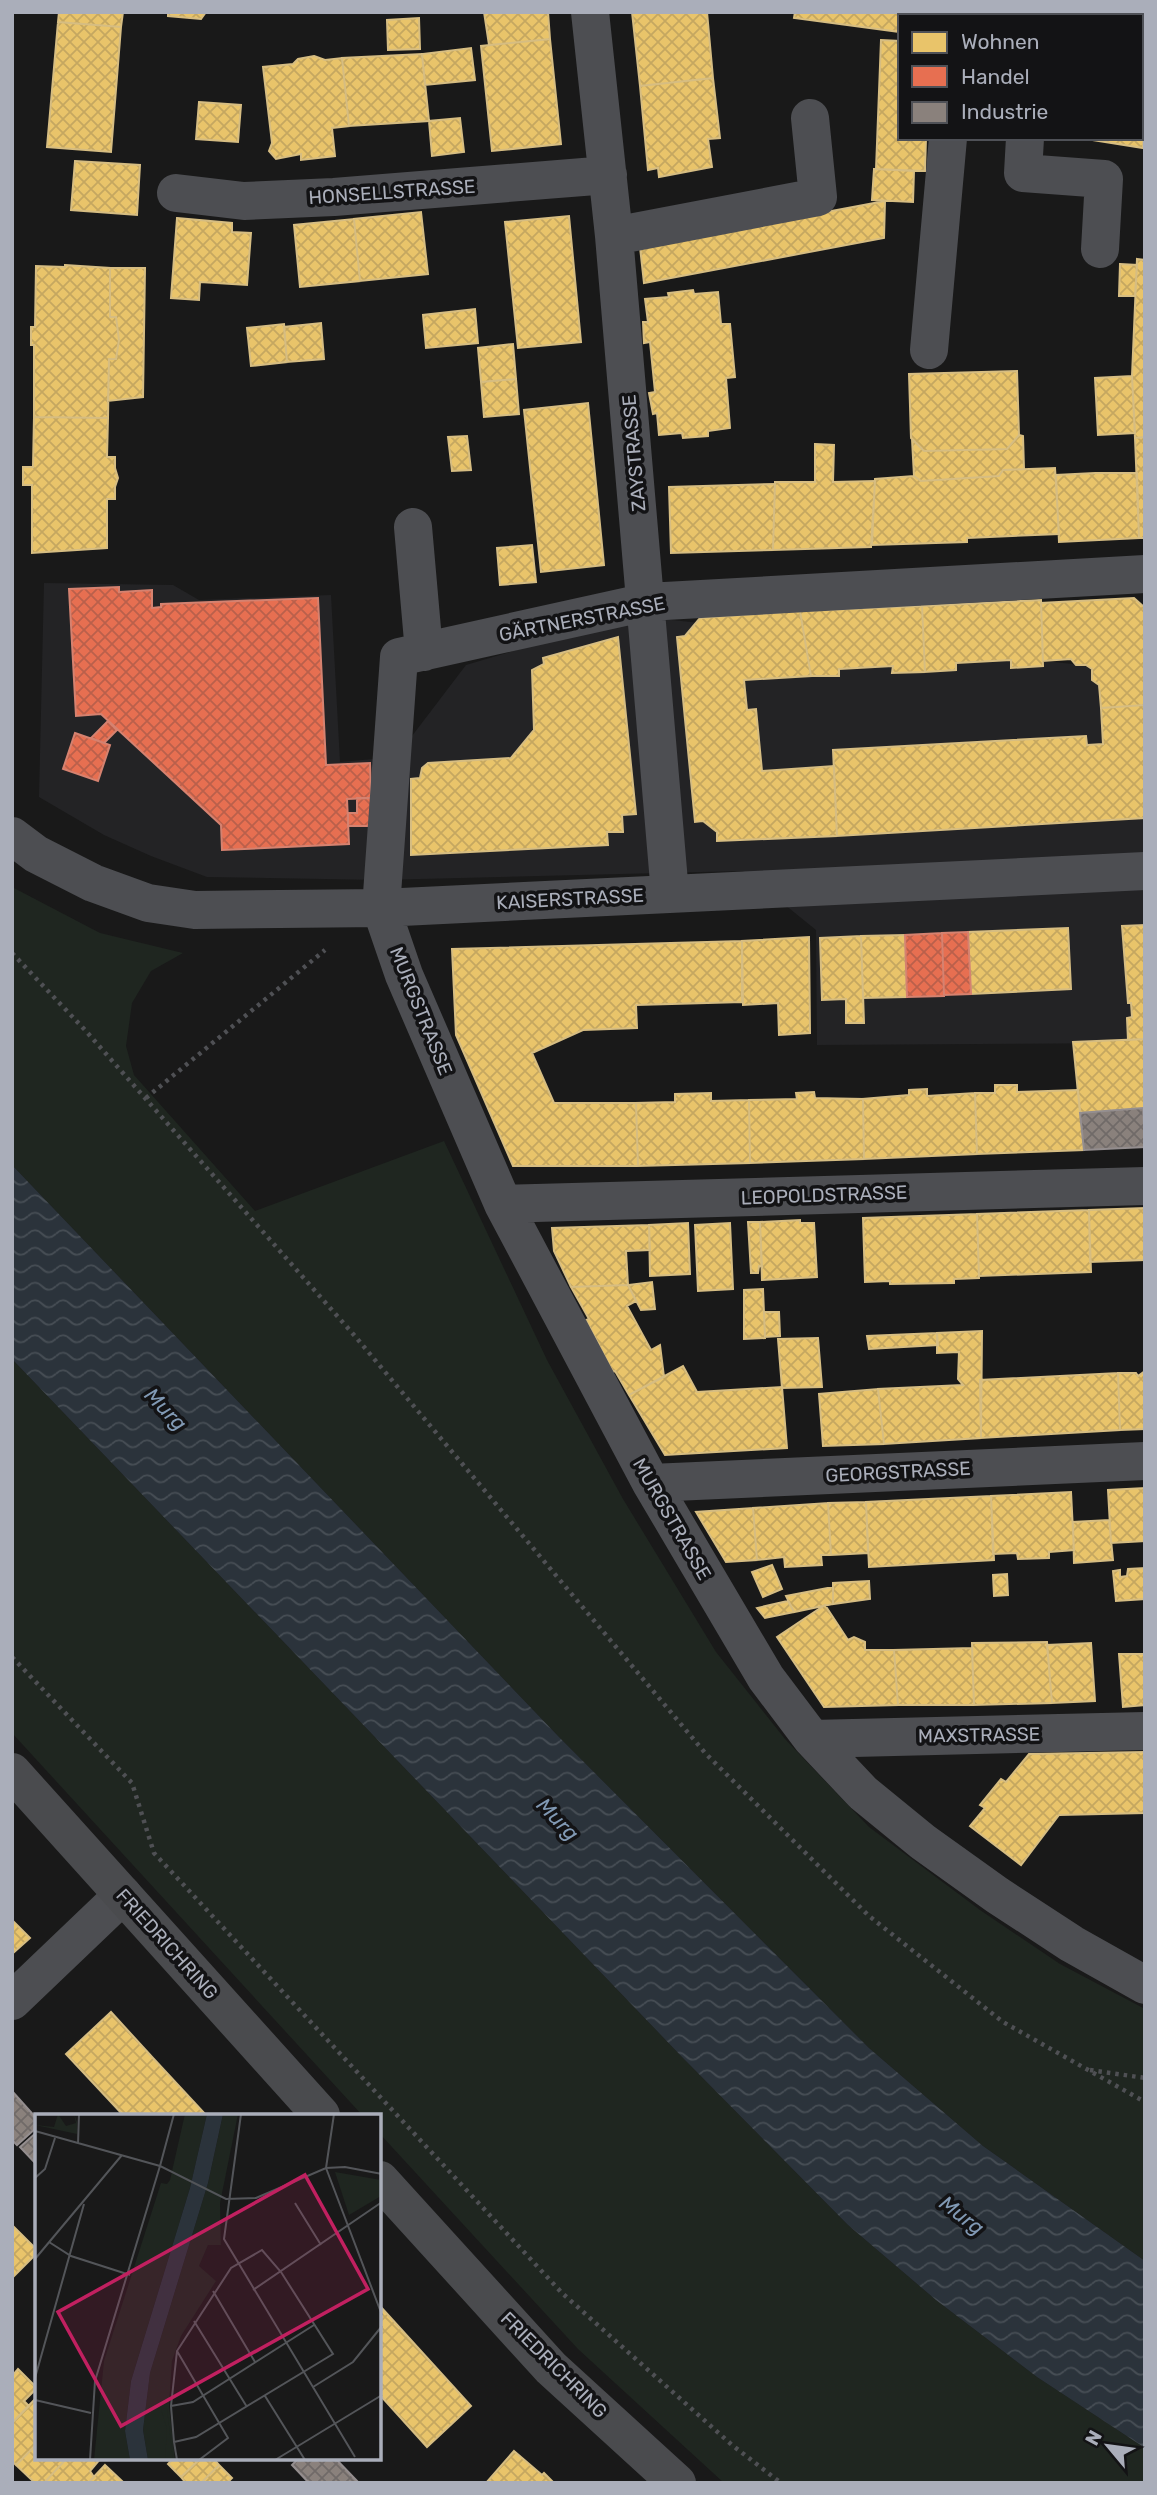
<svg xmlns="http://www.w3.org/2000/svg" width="1157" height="2495" viewBox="0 0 1157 2495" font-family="Rubik,sans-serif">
<defs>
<pattern id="water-waves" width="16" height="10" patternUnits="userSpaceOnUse" patternTransform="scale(1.75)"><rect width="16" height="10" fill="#2b333b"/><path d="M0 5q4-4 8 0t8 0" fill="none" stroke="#474e55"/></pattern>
<pattern id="homes-cross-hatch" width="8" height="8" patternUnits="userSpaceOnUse" patternTransform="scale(1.75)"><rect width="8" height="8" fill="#e9c46a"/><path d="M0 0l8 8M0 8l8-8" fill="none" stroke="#c5a760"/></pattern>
<pattern id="shops-cross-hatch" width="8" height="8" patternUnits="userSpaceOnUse" patternTransform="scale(1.75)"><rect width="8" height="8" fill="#e76f51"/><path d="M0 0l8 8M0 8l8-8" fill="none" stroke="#ba604b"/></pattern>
<pattern id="industry-cross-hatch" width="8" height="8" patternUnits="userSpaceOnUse" patternTransform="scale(1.75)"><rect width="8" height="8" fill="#8a817c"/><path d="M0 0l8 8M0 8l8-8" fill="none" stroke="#706a68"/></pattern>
</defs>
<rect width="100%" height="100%" fill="#191919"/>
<!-- built -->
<path fill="#232325" d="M44,583L173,585L199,600L331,595L340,762L396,757L466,665L622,619H663L1145,672V1043L817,1045L816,930L743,871L380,880L207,877L151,856L104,835L39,797Z"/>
<!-- green -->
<path fill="#1f2620" d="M12,887L100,933L183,953L151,971L132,1003L126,1046L134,1075L255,1211L444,1141L547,1360L623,1499L716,1652L785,1739L869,1827L980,1910L1060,1964L1145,2009V2261L983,2146L869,2048L559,1737L12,1165Z
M12,1359L682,2057L848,2225L936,2300L1037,2377L1145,2448V2483H724L578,2349L380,2134V2115H362L12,1733Z"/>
<!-- water -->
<path fill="url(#water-waves)" d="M12,1165L559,1737L869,2048L983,2146L1145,2261V2448L1037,2377L936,2300L848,2225L682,2057L12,1359Z"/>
<!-- homes -->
<path fill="url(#homes-cross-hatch)" stroke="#d6bd82" stroke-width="2" d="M59,12H123L121,27L58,22Z
M168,12H206L201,19L168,16Z
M484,12H548L550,39L489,45Z
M632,12H707L713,78L640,86Z
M795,12H937L936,16H900V32L794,18Z
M968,12H1002V16H968Z
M1044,12H1145V76L1141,95V16H1043Z
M419,18L420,49L388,50L387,20Z
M58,22L121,27L111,152L47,147Z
M550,39L561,144L492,151L481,46Z
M881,40L900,41V138H926L925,171L876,169Z
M471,48L475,80L425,85L422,54Z
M422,54L429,121L349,126L342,58Z
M314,56L325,60L342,58L349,126L332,128L335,156L301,160V154L276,159L269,151L272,143L263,67L293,64L298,59Z
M713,78L720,138L708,139L712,167L659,177L658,168L648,170L640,86Z
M1141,98H1145L1143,148L1080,138H1141Z
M199,102L241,105L238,142L196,139Z
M460,118L464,152L432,156L429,121Z
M75,161L140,165L137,215L71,210Z
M874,169L914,171L913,202L872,200Z
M885,201L884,238L644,283L640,247Z
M421,212L428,274L360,281L354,219Z
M569,216L581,342L518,348L505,222Z
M177,218L232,223V232L251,233L247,285L200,282L199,300L171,298Z
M354,219L360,281L300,287L294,225Z
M1137,259L1145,260V437L1135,438L1132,376Z
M1120,264L1137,265L1135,296H1119Z
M65,265L110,268V317H116L119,340L116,359H109L108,418L34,417V345H31V327H35L36,266L65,267Z
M110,268H145L143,397L108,401L109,359H116L119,340L116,317H110Z
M693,290L694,294L718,292L721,324H730L735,377L726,378L730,428L708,431V436L683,438L682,433L659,435L657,413L653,414L649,393L655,392L650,342L644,343L643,322H648L645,299L669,297L668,293Z
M475,309L478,343L426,348L423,315Z
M321,323L324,359L287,362L284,327Z
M284,324L287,362L251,366L247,328Z
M513,344L516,379L481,382L478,348Z
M1017,371L1019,435L1007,449L924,451L911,438L909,374Z
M1132,376L1135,433L1098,435L1095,378Z
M516,379L519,414L484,417L481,382Z
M588,403L604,565L541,572L524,410Z
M34,417L108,418L107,457H115V468L118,478L115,487V499H107V548L32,553V485H23V467H33Z
M1019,435L1023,436L1024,469L1003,470L999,476L921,481L914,476L912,439L924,451L1007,449Z
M467,436L471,470L452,471L448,437Z
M1145,437V538H1139L1135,438Z
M815,444L834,445L833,482L875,481L871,547L773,550L775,482H815Z
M1055,468L1059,534L967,538V542L872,545L875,479L914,476L921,481L999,476L1003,470Z
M1095,473H1137L1139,538L1059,542L1056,475Z
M775,484L773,550L671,553L669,487Z
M532,545L536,582L500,585L497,548Z
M1134,598L1145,608V705L1101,708L1099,685L1092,680V669L1086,665H1076L1071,659L1043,661L1041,603Z
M1041,600L1043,666L1011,668V660L956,663V670L925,672L922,606Z
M922,606L925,672L892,673L893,666L839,669V676H811L800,611Z
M800,611L811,676L744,680L747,710L756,709L762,771L834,766L837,836L717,841V832L703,821L695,822L677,637L685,636L700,618Z
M618,637L636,814L622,815L623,832H607L608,845L411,855V779L420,778L422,768L428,763L511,758L534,730L532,670L544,664L543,658Z
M1145,705V818L837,836L833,750L1086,736L1087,745L1103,744L1101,708Z
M1145,925V1039L1128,1040L1127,1018L1132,1017L1131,1003H1128L1122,926Z
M1068,928L1071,989L971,994L968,932Z
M905,935L907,997L863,998L861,936Z
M861,936L864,1023H846V999L822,1000L820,938Z
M809,937L810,1033L779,1035L778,1003L743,1005L742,941Z
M742,941V1002L636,1005L637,1028L583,1030L532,1053L554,1103H636L638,1166H513L456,1035L452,949Z
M1145,1039V1145L1143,1108L1080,1113L1073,1042Z
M995,1085H1017V1092L1078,1090L1084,1150L977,1154L975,1093H995Z
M927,1089V1096L975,1093L977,1154L864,1159L863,1099L909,1095V1090Z
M814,1092L815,1098L863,1099L864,1159L750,1163L749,1100L797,1099L796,1093Z
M711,1093V1101L749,1100L750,1163L638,1166L636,1103L675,1102V1094Z
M1145,1208V1260L1090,1262L1089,1210Z
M1089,1210L1091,1272L979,1276L977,1214Z
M977,1214L979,1278L954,1279V1283L890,1284V1281L865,1282L863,1218Z
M800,1220V1223H814L817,1277L762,1280L760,1222Z
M748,1222H760L762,1267L759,1266L758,1273H751Z
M688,1223L690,1274L650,1276L649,1225Z
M730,1223L733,1289L698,1291L695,1225Z
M649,1225L650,1250L626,1251L628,1285L571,1287L554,1251L552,1228Z
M652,1282L655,1309L641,1310L628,1285Z
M628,1285L636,1301L627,1306L651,1350L660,1345L664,1377L629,1395L615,1371L613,1372L586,1320L589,1319L571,1287Z
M763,1289L765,1338L744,1339V1290Z
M764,1312H779L780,1336L765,1337Z
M982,1331L981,1438L884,1444L878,1389L963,1385L958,1379L959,1352L937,1353V1333Z
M937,1333L938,1345L869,1349L867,1336Z
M818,1338L822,1387L782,1388L778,1339Z
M683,1366L697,1392L782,1387L787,1448L665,1455L629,1395Z
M1145,1371V1429L1120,1430L1118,1373H1136L1138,1376Z
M1118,1373L1120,1430L981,1438L980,1380Z
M878,1389L884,1444L823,1446L819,1394Z
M1145,1488V1541L1111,1543L1108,1490Z
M1071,1492L1074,1550L1049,1552V1558L1018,1559L1017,1553L993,1554L991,1496Z
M991,1496L994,1560L869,1567L866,1502Z
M866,1502L868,1553L831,1555L828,1503Z
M828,1503L831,1555H821L822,1565L785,1567L784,1557L757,1560L753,1508Z
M753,1508L757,1560L726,1562L696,1512Z
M1109,1520L1113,1560L1074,1563L1073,1522Z
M772,1565L782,1589L763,1597L752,1572Z
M1145,1568V1599L1116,1601L1113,1571L1120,1570V1577L1127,1576L1128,1569Z
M1007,1574L1008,1595L994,1596L993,1575Z
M869,1581L870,1599L833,1604V1583Z
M833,1587V1604L794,1612L786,1596Z
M788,1601L794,1612L765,1618L757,1608Z
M825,1605L848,1640L854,1637L865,1642V1650H894L898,1705L824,1707L777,1637Z
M1047,1642L1052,1703L974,1705L972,1643Z
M1091,1643L1095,1701L1052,1703L1047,1645Z
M972,1648L974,1705H898L894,1650Z
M1119,1654H1145V1705L1123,1707Z
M1145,1752V1813L1059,1815L1021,1865L970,1826L985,1808L980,1805L1001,1779L1006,1782L1029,1754Z
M12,1920L30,1938L12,1954Z
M111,2012L153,2058L206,2115H123L66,2054Z
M12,2225L37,2250V2253L12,2278Z
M380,2306L471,2406L427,2447L380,2395Z
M18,2369L37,2388L24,2401L29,2406L12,2423V2376Z
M37,2397V2444L16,2465L12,2461V2423Z
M37,2444V2458H67L44,2483H35L16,2465Z
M514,2451L542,2475L544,2473L554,2483H486Z
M67,2458H101L90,2471L94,2477L88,2483H44Z
M174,2458H201L181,2477L168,2464Z
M201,2458H213L219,2465L201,2483H186L181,2477Z
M105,2465L123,2482V2483H88Z
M219,2465L232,2478L227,2483H201Z"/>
<!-- shops -->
<path fill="url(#shops-cross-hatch)" stroke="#d58270" stroke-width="2" d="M119,587V592L152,590V608L161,607V604L318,598L326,765L370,763L371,798L347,799L349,844L222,850L221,825L101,714L76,716L69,589Z
M108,721L117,730L104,743L91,738Z
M75,733L110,745L98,781L63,769Z
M357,798H371L373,826H348V813H357Z
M968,932L971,994L944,995L942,933Z
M942,933L944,996L907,997L905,935Z"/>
<!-- industry -->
<path fill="url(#industry-cross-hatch)" stroke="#948e8f" stroke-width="2" d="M1143,1108L1145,1147L1084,1150L1080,1113Z
M12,2091L37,2119V2127L17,2145L12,2140Z
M37,2132V2165L20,2147Z
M299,2458H335L359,2483H309L292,2465Z"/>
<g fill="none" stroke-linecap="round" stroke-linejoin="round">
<!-- path -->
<path stroke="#4f5054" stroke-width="4.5" stroke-dasharray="3.5 5" stroke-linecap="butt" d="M12,953L85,1030L354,1335L706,1754L869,1916L1003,2022L1145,2102
M146,1098L325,950
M12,1657L132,1783L154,1853L562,2293L732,2445L781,2483
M1090,2070L1145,2078"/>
<!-- minor -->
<path stroke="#4d4e52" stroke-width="38" d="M590,12L614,236L670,894
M959,16L960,12
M1031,16V12
M1025,138L1023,173L1104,179L1100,249
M176,193L244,201L334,197L608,175
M614,236L818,197L810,118
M929,350L948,138
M413,527L424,652
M1145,574L647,602L399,657L381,908L404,975L503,1204L651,1483L766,1678L812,1739L863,1793L923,1842L997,1895L1072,1944L1145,1985
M12,836L36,854L93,883L148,903L195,910L381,908L1145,871
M503,1204L1145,1186
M651,1483L1145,1461
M812,1739L1145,1731
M12,2001L123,1895"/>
<!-- major -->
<path stroke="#4a4b4e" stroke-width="38" d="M12,1772L321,2115
M380,2180L551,2368L677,2483"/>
</g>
<g text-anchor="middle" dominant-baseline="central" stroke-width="7" stroke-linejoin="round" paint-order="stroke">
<!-- street labels -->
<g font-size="19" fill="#aaaeba" stroke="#131315">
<text transform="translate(392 192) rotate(-4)">HONSELLSTRASSE</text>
<text transform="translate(634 453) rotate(-95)">ZAYSTRASSE</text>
<text transform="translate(582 619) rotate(-11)">GÄRTNERSTRASSE</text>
<text transform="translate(570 899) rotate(-3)">KAISERSTRASSE</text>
<text transform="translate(421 1011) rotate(68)">MURGSTRASSE</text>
<text transform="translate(824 1195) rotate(-2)">LEOPOLDSTRASSE</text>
<text transform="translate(898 1472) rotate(-3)">GEORGSTRASSE</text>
<text transform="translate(672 1519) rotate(60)">MURGSTRASSE</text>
<text transform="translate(979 1735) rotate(-1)">MAXSTRASSE</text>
<text transform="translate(167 1944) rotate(48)">FRIEDRICHRING</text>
<text transform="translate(554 2365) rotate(45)">FRIEDRICHRING</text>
</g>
<!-- water labels -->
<g font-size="21" font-style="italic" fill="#8199b4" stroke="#131315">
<text transform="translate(166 1409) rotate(46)">Murg</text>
<text transform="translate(558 1819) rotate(46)">Murg</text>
<text transform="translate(962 2215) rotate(37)">Murg</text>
</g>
</g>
<!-- overview -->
<g transform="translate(35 2114)">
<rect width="346" height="346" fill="#191919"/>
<path d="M23,0L31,12L41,9L39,0L42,8V20L0,11L19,13ZM150,0H172L155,74L96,267L90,317L95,346H59L69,247L126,69L132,70L135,66ZM188,0H203L185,89L186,131H173L164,152L181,167L146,222L137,247L134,292L140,346H113L108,316L115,259L173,69ZM300,58L346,66V82L314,101Z" fill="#1f2620"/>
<path d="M126,295H132L138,346H130L132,315Z" fill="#1f2620"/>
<path d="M172,0H188L173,69L115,259L108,316L113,346H95L90,317L96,267L155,74Z" fill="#2b333b"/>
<path fill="none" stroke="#535559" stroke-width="2" d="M139,0L125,52L191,85L221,84L291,54L310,53L347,60M206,0L189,125L320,343M0,17L125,52L60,267L55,346M43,30L44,0M291,54L347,201M291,54L299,0M0,64L10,55L20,24M260,89L286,131M14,128L36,142L95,161M0,145L87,41M218,176L347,88M178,177L220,248M159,207L212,293M142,237L193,324L164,346M0,264L49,90M278,273L318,248L347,212M230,282L270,346M0,286L56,299M136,292L158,288L279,211M139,328L161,323L298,240L246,158L227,136L196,154L142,237L136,292L139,328L142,346M240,346L347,281"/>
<path fill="#c12060" fill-opacity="0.15" stroke="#c12060" stroke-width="3.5" d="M270,61L333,175L86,312L23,198Z"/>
<rect width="346" height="346" fill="none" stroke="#aaaeba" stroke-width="3.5"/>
</g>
<!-- border -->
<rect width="1157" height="2495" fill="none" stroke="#aaaeba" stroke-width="28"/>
<!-- legend -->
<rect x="898" y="14" width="245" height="126" fill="#131315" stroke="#4f5157" stroke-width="2"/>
<rect x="912" y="32" width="35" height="21" fill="#e9c46a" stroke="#4f5157" stroke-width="2"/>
<text x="961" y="49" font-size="21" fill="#aaaeba">Wohnen</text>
<rect x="912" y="66" width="35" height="21" fill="#e76f51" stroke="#4f5157" stroke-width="2"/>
<text x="961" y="84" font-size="21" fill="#aaaeba">Handel</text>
<rect x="912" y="102" width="35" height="21" fill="#8a817c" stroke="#4f5157" stroke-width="2"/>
<text x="961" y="119" font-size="21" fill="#aaaeba">Industrie</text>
<!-- north arrow -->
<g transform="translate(1108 2446) rotate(299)" stroke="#131315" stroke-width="5" paint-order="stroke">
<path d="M0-5L12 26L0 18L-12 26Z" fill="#aaaeba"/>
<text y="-10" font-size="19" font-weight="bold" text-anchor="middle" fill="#aaaeba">N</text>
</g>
</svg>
